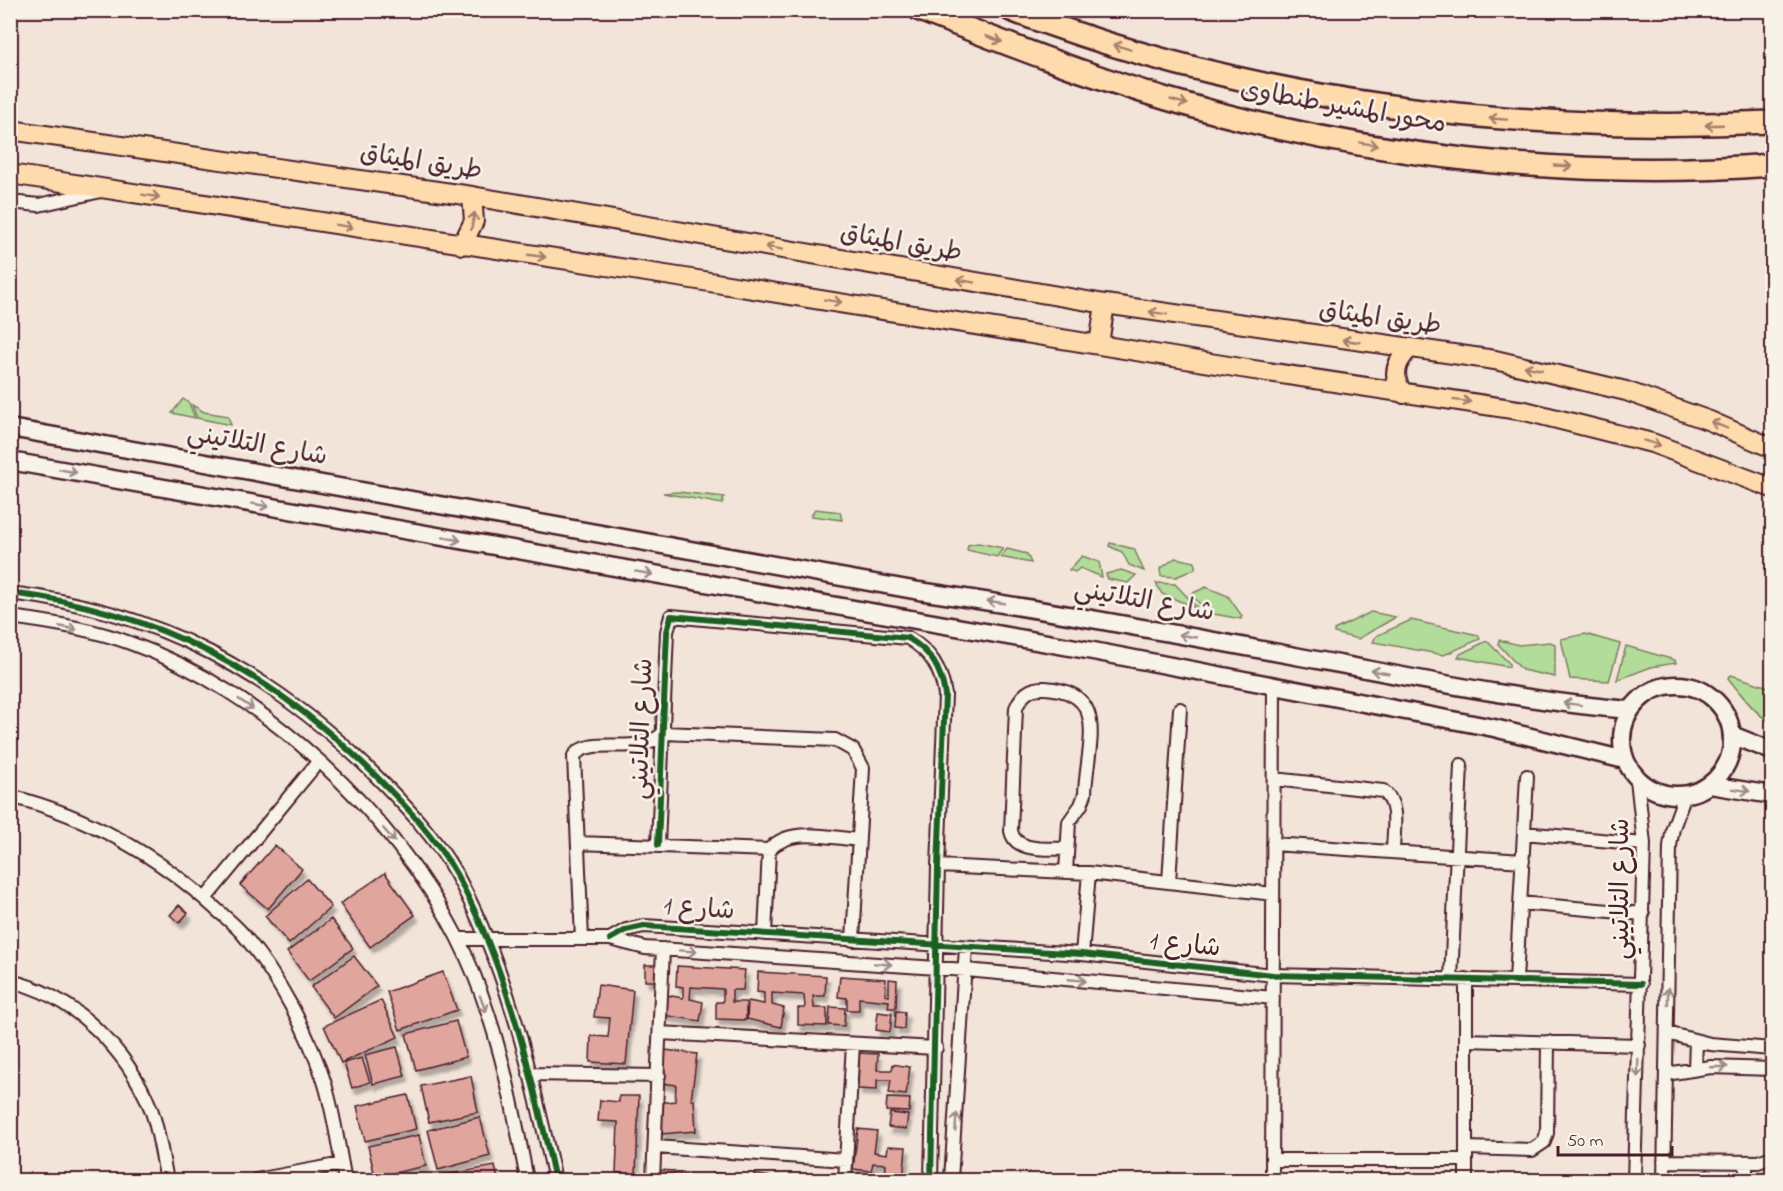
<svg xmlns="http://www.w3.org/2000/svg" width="1783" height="1191" viewBox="0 0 1783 1191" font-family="'Indie Flower','Playpen Sans Arabic',sans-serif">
<defs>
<filter id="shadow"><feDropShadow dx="3.5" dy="6" stdDeviation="1.5" flood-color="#0004"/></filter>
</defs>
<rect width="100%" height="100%" fill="#f2e4d9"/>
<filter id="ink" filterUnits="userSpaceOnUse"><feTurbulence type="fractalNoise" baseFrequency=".0167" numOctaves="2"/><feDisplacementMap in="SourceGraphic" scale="12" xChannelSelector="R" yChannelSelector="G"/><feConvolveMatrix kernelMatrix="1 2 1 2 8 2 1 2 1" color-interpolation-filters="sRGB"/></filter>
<g filter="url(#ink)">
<!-- green -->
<path fill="#b2dc9a" stroke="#7e7e62" stroke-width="1.5" d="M183,399L189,403L195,418L172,413Z
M192,405L204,412L228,416L231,425L197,418Z
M678,492L724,497L722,504L663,493Z
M815,509L840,512L842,520L811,516Z
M978,543L1003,548L997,557L967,550L968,545Z
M1110,543L1134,549L1144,571L1129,565L1122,552L1109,546Z
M1007,549L1027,554L1031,563L1000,557Z
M1082,556L1099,562L1102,577L1080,568L1075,572L1069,570Z
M1175,558L1195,562V569L1176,577L1161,576L1160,569Z
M1121,570L1136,575L1128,583L1108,579L1106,574Z
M1156,583L1175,584L1199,609L1162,594Z
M1206,587L1228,596L1242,616L1241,619L1208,613L1191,594Z
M1371,612L1396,617L1358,639L1334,633V630Z
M1411,620L1478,635L1480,639L1444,655L1373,642L1376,636Z
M1585,634L1620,644L1609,681L1570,679L1561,639Z
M1499,640L1519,645L1550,642L1555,644V677L1522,670L1498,644Z
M1487,641L1509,663V667L1458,657L1460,654Z
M1626,646L1675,660L1676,663L1651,667L1617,680Z
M1731,675L1772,688V721C1761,722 1736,688 1728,678Z"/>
<!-- building -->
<path fill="#e0a69e" stroke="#4a1f2b" stroke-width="1.5" filter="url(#shadow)" d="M275,845L302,869L268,909L240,885Z
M385,873L415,915L370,947L340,904Z
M307,879L331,907L289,944L265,916Z
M179,905L188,913L179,923L170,915Z
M331,919L353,948L309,981L287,952Z
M354,956L377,986L334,1018L311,987Z
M645,965H657V981H645Z
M677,966L745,970L743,990H732V1002H746V1020L716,1019V1002H723V989L691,987L690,999L703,1002L700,1021L663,1015L667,995L683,998V987L676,986Z
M443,972L457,1010L400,1030L387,992Z
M758,972L826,976L825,996H813L814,1008H827V1026L798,1025V1008H805L804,995L772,993V1005L784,1008L781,1027L747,1019L748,1001L764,1004V993L757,992Z
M840,976L886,979L885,995L889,996V979L897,980L896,1008H888L889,1001L859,998V1010H847V998L838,997Z
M598,985L633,990L626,1064L590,1062L591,1036L608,1037L610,1018L594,1017Z
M381,1000L398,1037L341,1063L324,1026Z
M830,1007L845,1008L844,1026L829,1025Z
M896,1011L905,1012L904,1029L895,1028Z
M878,1012L892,1014L890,1032L876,1030Z
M456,1021L466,1057L416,1070L406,1034Z
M397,1047L405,1076L373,1084L365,1055Z
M665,1050L697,1054L691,1100H694L696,1131L661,1134L659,1103L675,1101L676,1085L661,1083Z
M859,1053L878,1054L877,1070H892L893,1064L910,1067L906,1095L889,1093L891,1080H877V1090L858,1089Z
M362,1058L370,1082L352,1088L344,1063Z
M471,1076L478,1112L429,1122L421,1086Z
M408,1095L416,1129L365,1141L357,1106Z
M619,1096H639L636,1174L616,1173L618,1122L598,1121L600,1100L619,1102Z
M887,1098L910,1099L909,1112L886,1111Z
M890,1113L908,1115L906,1129L888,1127Z
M480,1117L490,1156L438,1170L428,1130Z
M858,1129L877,1131L874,1152L887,1154L888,1146L906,1147L903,1180H885L886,1164L873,1163L871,1171L853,1169Z
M419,1135L426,1166L375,1177L368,1146Z
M495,1166L498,1180H445L444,1175Z
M658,1170L674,1171L673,1178L675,1174L688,1175V1180H657Z
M713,1173L728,1174V1180H690L689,1176L705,1175V1180H713Z
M754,1174L770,1177L771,1180H753Z"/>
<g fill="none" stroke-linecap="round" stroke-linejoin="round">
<!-- street casing -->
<g stroke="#4a1f2b" stroke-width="16">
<path id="street" d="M10,202L39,205L101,191
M10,593C157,610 273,673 376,776C406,806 436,838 456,874C507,966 533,1080 555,1180
M10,617C50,622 93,629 130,643C262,690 394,813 457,937C495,1012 512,1099 527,1180
M1274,779L1383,791C1400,803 1393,833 1393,852
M10,796C88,816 157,855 216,909C226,918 238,927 246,938C279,978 306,1029 323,1078C334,1110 338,1147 345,1180
M1524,833L1644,844
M578,843L769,850
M1273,844L1523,861
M658,845L667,632L671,616L908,638C931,652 941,668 945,695L938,866L931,1180
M938,866L1089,873L1273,894
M1066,872L1069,822L1081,805L1085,794C1086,748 1112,692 1045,688C1031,687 1021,695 1016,708L1011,831C1015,853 1049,848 1067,849
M1169,882L1180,709
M205,899L318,762
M1521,903L1643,914
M765,934L769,850C790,826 830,838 859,840
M458,939H610L645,948L966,970L1273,998
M582,939L574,756C589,734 640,758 663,733L835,740L853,750L863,768L853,940
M610,939L626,930L644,926L1082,954L1273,975L1641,984
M1082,954L1089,873
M1451,979L1461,765
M1466,979V1180
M10,981C74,995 127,1050 151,1109C159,1131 162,1157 167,1180
M1516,981L1527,776
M660,1033L936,1048
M1667,1033L1710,1044L1772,1049
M1466,1040L1639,1045
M1695,1069L1696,1041
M529,1074L659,1076
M1666,1074L1711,1067L1772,1069
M655,1147L846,1160
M1466,1148L1532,1150L1544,1142L1547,1133L1548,1042
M1272,1160H1466
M1664,1161L1758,1162L1772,1157
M256,1180L342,1164
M653,1180L663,949
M845,1180L853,1044
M951,1180L966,947
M1272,1180L1274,686
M1634,1180L1644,844L1637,779
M1664,1180L1670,846L1673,828L1685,795
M1746,1180V1162"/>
</g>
<!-- secondary casing -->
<g stroke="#4a1f2b" stroke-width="21">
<path id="secondary" d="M10,428L919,591C1062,612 1202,639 1344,665C1439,683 1534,702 1630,710
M10,461L1093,651L1494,728L1625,760
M1622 740a55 55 0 1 1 110 0a55 55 0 1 1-110 0Z
M1732,735L1772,751
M1710,785L1772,795"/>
</g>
<!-- primary casing -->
<g stroke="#4a1f2b" stroke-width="22">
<path id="primary" d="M10,130L472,196L1105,304L1495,360L1626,391L1710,421L1772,448
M10,174L685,278L1241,368L1525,411L1652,443L1772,488
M462,245L474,221L472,196
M1099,344L1105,304
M1404,394C1391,377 1395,363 1409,349"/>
</g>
<!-- highway casing -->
<g stroke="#4a1f2b" stroke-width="26">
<path id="highway" d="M920,10C1002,42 1083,74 1167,99C1361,157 1572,180 1772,165
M1011,10C1254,103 1515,134 1772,122"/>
</g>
<!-- street -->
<use href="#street" stroke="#f7f3e8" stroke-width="12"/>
<!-- secondary -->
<use href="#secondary" stroke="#f7f3e8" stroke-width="16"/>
<!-- primary -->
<use href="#primary" stroke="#fedbac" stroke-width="18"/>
<!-- highway -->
<use href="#highway" stroke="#fedbac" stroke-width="21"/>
<!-- cycleway casing -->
<g stroke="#f7f3e8" stroke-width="10">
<path id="cycleway" d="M10,593C157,610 273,673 376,776C406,806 436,838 456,874C507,966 533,1080 555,1180
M658,845L667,632L671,616L908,638C931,652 941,668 945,695L938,866L931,1180
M610,939L626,930L644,926L1082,954L1273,975L1641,984"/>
</g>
<!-- cycleway -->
<use href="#cycleway" stroke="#1b5e20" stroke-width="6"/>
</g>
<!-- one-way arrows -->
<defs><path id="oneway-shaft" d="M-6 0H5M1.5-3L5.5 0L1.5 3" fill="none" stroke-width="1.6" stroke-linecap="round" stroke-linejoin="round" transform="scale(1.5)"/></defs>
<g stroke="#a47d6c">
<use href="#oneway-shaft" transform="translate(994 39) rotate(21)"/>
<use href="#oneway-shaft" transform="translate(1122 47) rotate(-163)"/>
<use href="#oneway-shaft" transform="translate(1179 102) rotate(15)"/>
<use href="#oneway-shaft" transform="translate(1498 119) rotate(-176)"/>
<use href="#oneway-shaft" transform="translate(1714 125) rotate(178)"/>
<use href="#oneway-shaft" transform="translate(1369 144) rotate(9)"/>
<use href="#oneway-shaft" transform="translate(1563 166) rotate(3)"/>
<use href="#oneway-shaft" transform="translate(151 196) rotate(9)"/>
<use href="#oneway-shaft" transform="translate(473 221) rotate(-79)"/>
<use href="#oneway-shaft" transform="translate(344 226) rotate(9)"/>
<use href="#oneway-shaft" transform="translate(774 248) rotate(-170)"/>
<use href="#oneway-shaft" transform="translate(537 256) rotate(8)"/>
<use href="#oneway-shaft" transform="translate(966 281) rotate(-170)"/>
<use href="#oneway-shaft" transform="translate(833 301) rotate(9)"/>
<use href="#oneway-shaft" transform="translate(1158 313) rotate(-171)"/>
<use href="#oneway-shaft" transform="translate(1351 341) rotate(-172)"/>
<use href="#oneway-shaft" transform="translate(1533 368) rotate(-169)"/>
<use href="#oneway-shaft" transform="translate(1462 401) rotate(7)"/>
<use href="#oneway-shaft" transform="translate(1719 425) rotate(-157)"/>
<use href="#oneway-shaft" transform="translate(1652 443) rotate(17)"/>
</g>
<g stroke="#a0898a">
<use href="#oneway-shaft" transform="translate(68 471) rotate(10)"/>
<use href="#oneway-shaft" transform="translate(260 505) rotate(10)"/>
<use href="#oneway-shaft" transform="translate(452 539) rotate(10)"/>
<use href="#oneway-shaft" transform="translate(644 573) rotate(10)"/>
<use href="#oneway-shaft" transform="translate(996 602) rotate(-172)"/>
<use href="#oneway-shaft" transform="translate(68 628) rotate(11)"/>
<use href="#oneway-shaft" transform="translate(1188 636) rotate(-170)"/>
<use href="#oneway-shaft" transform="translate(1380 672) rotate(-170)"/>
<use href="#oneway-shaft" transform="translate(246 704) rotate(34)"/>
<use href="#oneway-shaft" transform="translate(1572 704) rotate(-173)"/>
<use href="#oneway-shaft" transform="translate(1741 790) rotate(9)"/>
<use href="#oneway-shaft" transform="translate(389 835) rotate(49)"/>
<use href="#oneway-shaft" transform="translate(688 951) rotate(4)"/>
<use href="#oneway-shaft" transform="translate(883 964) rotate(4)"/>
<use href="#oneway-shaft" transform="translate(1077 980) rotate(5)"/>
<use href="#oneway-shaft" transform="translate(1668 996) rotate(-89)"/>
<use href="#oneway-shaft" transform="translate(483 1004) rotate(69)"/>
<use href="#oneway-shaft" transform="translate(1719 1067) rotate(-2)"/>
<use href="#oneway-shaft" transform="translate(1638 1068) rotate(92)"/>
<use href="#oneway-shaft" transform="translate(956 1122) rotate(-86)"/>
</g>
</g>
<g text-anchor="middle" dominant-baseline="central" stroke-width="5" stroke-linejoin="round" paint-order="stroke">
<!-- street labels -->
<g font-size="26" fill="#4a1f2b" stroke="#f7f3e8">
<text transform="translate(1343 108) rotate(10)">محور المشير طنطاوى</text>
<text transform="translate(421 163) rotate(9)">طريق الميثاق</text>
<text transform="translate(901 244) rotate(10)">طريق الميثاق</text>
<text transform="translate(1380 319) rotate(8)">طريق الميثاق</text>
<text transform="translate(257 446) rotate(10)">شارع التلاتيني</text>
<text transform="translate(1144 602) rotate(10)">شارع التلاتيني</text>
<text transform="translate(643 729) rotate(-88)">شارع التلاتيني</text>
<text transform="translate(1622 889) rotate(-90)">شارع التلاتيني</text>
<text transform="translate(699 910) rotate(4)">شارع 1</text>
<text transform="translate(1185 946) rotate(6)">شارع 1</text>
</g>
</g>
<!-- margin -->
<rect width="1783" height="1191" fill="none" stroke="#f7f3e8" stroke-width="36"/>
<rect x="18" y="18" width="1747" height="1155" fill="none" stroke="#4a1f2b" stroke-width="2" filter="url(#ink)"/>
<!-- scale -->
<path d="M1558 1146v9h114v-9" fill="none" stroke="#4a1f2b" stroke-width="3"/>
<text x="1567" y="1146" font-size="18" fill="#4a1f2b" stroke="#f7f3e8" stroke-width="4.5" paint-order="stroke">50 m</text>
</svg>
